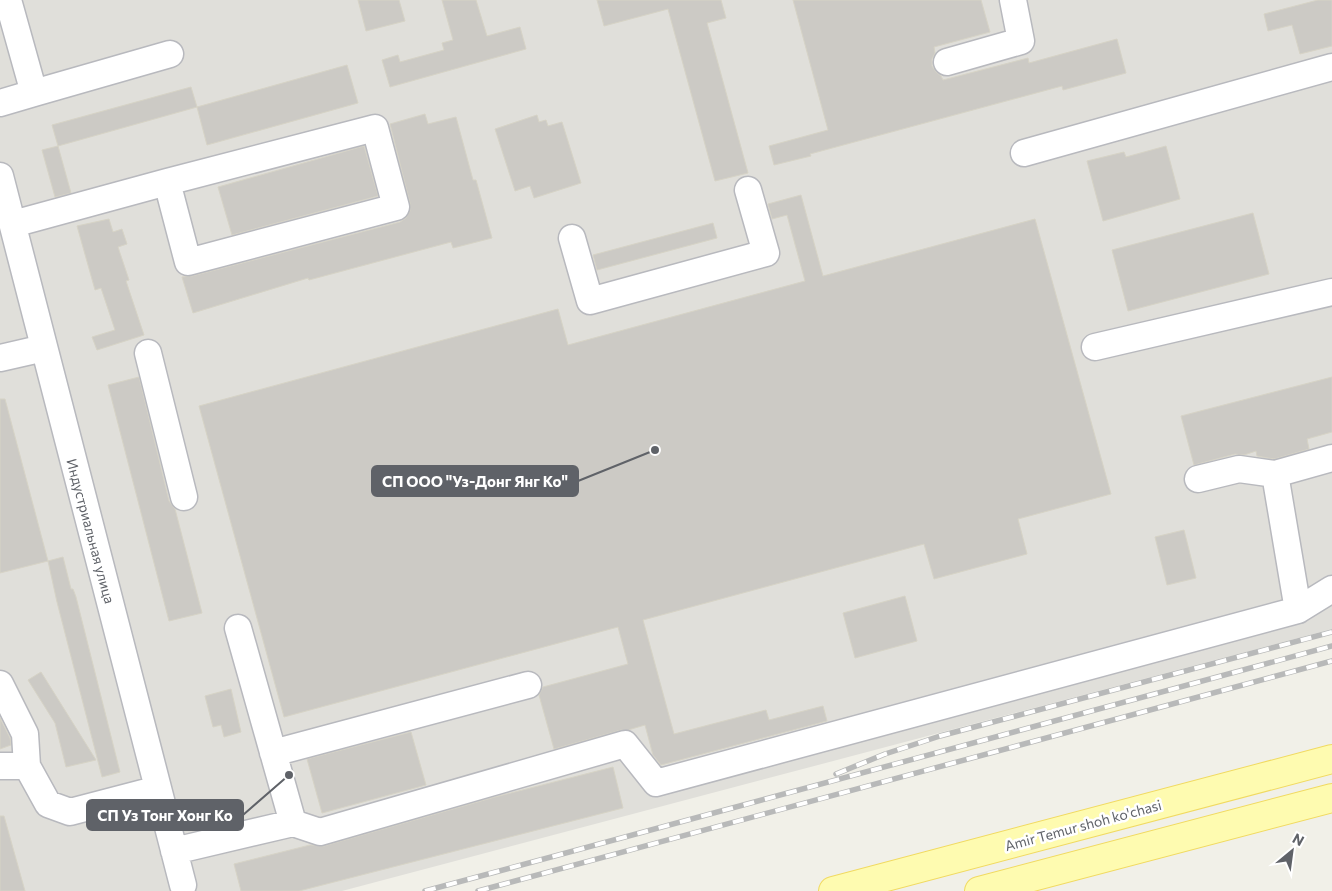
<svg xmlns="http://www.w3.org/2000/svg" width="1332" height="891" viewBox="0 0 1332 891" font-family="Commissioner,sans-serif">
<rect width="100%" height="100%" fill="#f1f0e8"/>
<!-- industrial -->
<path fill="#e0dfda" d="M0,0H1332V629L342,891H0Z"/>
<!-- building -->
<path fill="#cccac5" stroke="#d6d3c6" d="M358,0H399L405,21L366,31Z
M442,0H476L487,36L520,27L526,49L390,87L382,60L398,55L400,62L444,50L442,43L453,40Z
M597,0H721L726,18L707,23L748,173L715,181L668,9L604,26Z
M793,0H981L990,32L934,47L935,53L932,59V66L936,72L941,76L943,80L1028,58L1029,63L1117,39L1126,73L1063,90L1062,86L810,154L811,156L774,165L769,146L828,130Z
M1318,0H1332V46L1300,54L1292,25L1268,31L1264,14Z
M347,65L358,103L207,145L197,107Z
M191,87L197,107L58,146L52,125Z
M425,114L428,124L456,117L473,180H476L492,238L453,248L451,242L309,280L308,278L193,313L182,277L192,276L400,222L406,218L410,211V203L390,124Z
M537,115L539,122L546,120L548,126L562,122L581,183L534,198L530,186L515,191L495,129Z
M58,146L71,193L55,197L42,150Z
M364,146L378,196L232,235L218,187Z
M1166,146L1180,199L1103,221L1087,161L1124,152L1126,157Z
M801,195L823,276L1035,219L1111,494L1018,519L1027,554L934,579L924,544L643,620L674,734L766,710L769,720L823,706L827,721L661,765L653,755L645,725L628,730H621L554,749L539,695L543,687L628,664L618,627L284,717L199,406L558,309L568,345L805,281L787,215L772,219L768,204Z
M1253,213L1269,274L1128,311L1112,250Z
M109,219L113,232L122,229L127,244L118,247L129,280L126,281L144,335L97,350L92,337L115,330L101,288L95,290L77,226Z
M713,223L717,238L597,270L593,255Z
M139,377L169,501L175,509L202,613L169,621L108,385Z
M1332,377V432L1307,439L1309,449L1274,459L1257,456L1256,451L1244,455L1235,454L1194,465L1181,416Z
M0,399H5L48,561L0,573Z
M1184,530L1196,578L1167,585L1155,537Z
M63,557L71,589H73L76,597L120,772L102,777L57,602L48,561Z
M905,596L917,641L855,658L843,613Z
M41,672L96,760L66,767L55,723L28,680Z
M231,689L241,732L224,737L221,725L213,727L205,696Z
M0,718L10,738L11,745L0,749Z
M411,732L426,785L322,813L307,759Z
M613,767L623,808L299,891H241L234,864L310,845L324,846L495,797Z
M0,816H4L25,891H0Z"/>
<g fill="none" stroke-linecap="round" stroke-linejoin="round">
<!-- minor casing -->
<g stroke="#b8b9be" stroke-width="29">
<path id="minor" d="M947,62L1021,41L1013,0
M34,93L170,54
M0,103L34,93L8,0
M1024,153L1332,67
M0,176L183,885
M13,224L167,182L375,128L396,207L188,262L167,182
M572,238L590,301L766,253L748,190
M1095,347L1332,292
M148,353L184,497
M0,358L44,348
M1275,474L1298,610
M1198,479L1239,469L1275,474L1332,458
M238,628L293,823
M0,684L25,734L27,766
M273,753L528,685
M0,766H27L48,804L70,812L158,789
M174,851L293,823L320,832L625,744L656,783L1298,610L1332,589"/>
</g>
<!-- major casing -->
<g stroke="#f1da61" stroke-width="30">
<path id="major" d="M833,891L1332,759
M979,891L1332,798"/>
</g>
<!-- minor -->
<use href="#minor" stroke="#fff" stroke-width="26"/>
<!-- major -->
<use href="#major" stroke="#fefbb0" stroke-width="28"/>
<!-- rail casing -->
<g stroke="#b8b9b9" stroke-width="5.5">
<path id="rail" d="M836,774L885,754L940,736L1332,632
M425,891L1332,646
M478,891L1332,661"/>
</g>
<!-- rail -->
<use href="#rail" stroke="#fff" stroke-width="4" stroke-dasharray="11" stroke-linecap="butt"/>
</g>
<g text-anchor="middle" dominant-baseline="central" stroke-width="5" stroke-linejoin="round" paint-order="stroke">
<!-- street labels -->
<g font-size="14" fill="#5f6268" stroke="#fff">
<text transform="translate(91 531) rotate(75)">Индустриальная улица</text>
<text transform="translate(1083 825) rotate(-15)">Amir Temur shoh ko'chasi</text>
</g>
</g>
<!-- callouts -->
<path fill="none" stroke="#5f6268" stroke-width="2" d="M655 450L578 481M289 775L243 815"/>
<g fill="#5f6268" stroke="#fff" stroke-width="2">
<circle cx="655" cy="450" r="5"/>
<circle cx="289" cy="775" r="5"/>
</g>
<g fill="#5f6268" stroke="#5f6268" stroke-width="2">
<rect x="372" y="466" width="206" height="30" rx="5"/>
<rect x="87" y="800" width="156" height="30" rx="5"/>
</g>
<g font-size="15" text-anchor="middle" font-weight="bold" fill="#fff">
<text x="475" y="487">СП ООО "Уз-Донг Янг Ко"</text>
<text x="165" y="821">СП Уз Тонг Хонг Ко</text>
</g>
<!-- north arrow -->
<g transform="translate(1292 851) rotate(29)" stroke="#ffffff" stroke-width="4" paint-order="stroke">
<path d="M0-4L9 19L0 12L-9 19Z" fill="#5f6268"/>
<text y="-8" font-size="14" font-weight="bold" text-anchor="middle" fill="#5f6268">N</text>
</g>
</svg>
